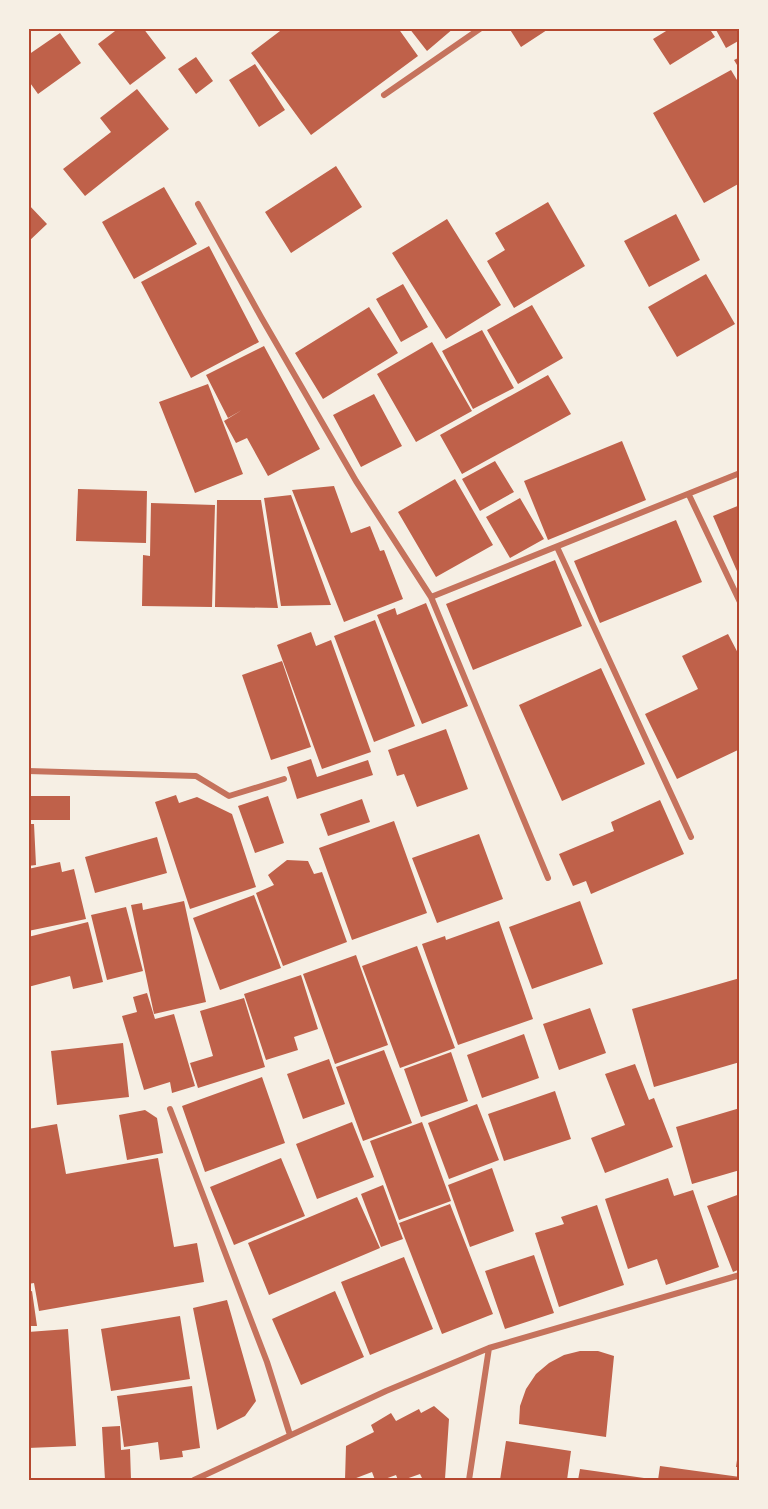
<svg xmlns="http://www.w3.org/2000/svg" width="768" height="1509" viewBox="0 0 768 1509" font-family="Montserrat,sans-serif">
<rect width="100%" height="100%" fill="#f6efe4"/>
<!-- building -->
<path fill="#bf614a" d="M119,28H143L166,58L130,85L98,44Z
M284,28H398L418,56L311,135L251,53Z
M409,28H454L427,51Z
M509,28H550L521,47Z
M671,28H709L715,37L670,65L653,39Z
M715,28H740V40L726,48Z
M60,33L81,63L38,94L28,80V55Z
M196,57L213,81L196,94L178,69Z
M740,57V70L734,60Z
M255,64L285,110L259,127L229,80Z
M731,70L740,85V183L704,203L653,113Z
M137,89L169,129L85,196L63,169L111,132L100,118Z
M336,166L362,207L291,253L265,212Z
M164,187L197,244L134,279L102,222Z
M548,202L585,266L514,308L487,261L505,250L495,233Z
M28,204L47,224L28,242Z
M676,214L700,260L649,287L624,241Z
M447,219L501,305L446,339L392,253Z
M209,246L259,342L191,378L141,282Z
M706,274L735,324L677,357L648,307Z
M403,284L428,327L401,342L376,299Z
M532,305L563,358L518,384L487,330Z
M369,307L398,353L323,399L295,353Z
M482,330L514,388L473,409L442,351Z
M432,342L472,411L416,442L377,374Z
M264,346L320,449L268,476L247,438L236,443L224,421L242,410L228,418L206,375Z
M548,375L571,414L462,474L440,435Z
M208,384L243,474L195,493L159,402Z
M374,394L402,446L361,467L333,415Z
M622,441L646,500L548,540L524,481Z
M495,461L514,492L480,511L462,479Z
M455,479L493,545L436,577L398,512Z
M334,486L351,533L370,526L380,551L384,550L403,599L344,622L292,490Z
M78,489L147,491L146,543L76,541Z
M291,495L331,605L281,606L264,498Z
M520,498L544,539L510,558L486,517Z
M217,500H261L278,608L215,607Z
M151,503L215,505L212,607L142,606L143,555L150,556Z
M740,505V578L713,516Z
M676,520L702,582L600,623L574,561Z
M555,560L582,626L473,670L446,604Z
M426,603L468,706L422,724L377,615L395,608L397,615Z
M375,620L415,726L374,742L334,636Z
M311,632L316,646L331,640L371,752L322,769L277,645Z
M728,634L740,657V749L677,779L645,714L698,689L682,656Z
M282,661L311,747L271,760L242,675Z
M601,668L645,764L562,801L519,705Z
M446,729L468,789L417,807L404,774L397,776L388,750Z
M311,759L317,777L368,760L373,775L297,799L287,767Z
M176,795L179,803L197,797L232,814L256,887L190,909L155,802Z
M28,796H70V820H28Z
M268,796L284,843L255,853L238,806Z
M362,799L370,822L328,836L320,814Z
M660,800L684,854L591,894L586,881L573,886L559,854L614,831L611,822Z
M394,821L427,913L352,940L319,848Z
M28,824H34L36,865L28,866Z
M479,834L503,899L437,923L412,858Z
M157,837L167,873L95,893L85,857Z
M287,860L308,861L314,874L322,872L347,942L283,966L256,893L274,885L268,875Z
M60,862L62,872L74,869L86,919L28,931V869Z
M254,895L281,968L220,990L193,918Z
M184,901L206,1002L154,1014L131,905L142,903L143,910Z
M580,901L603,964L532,989L509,927Z
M126,907L143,971L107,980L91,915Z
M499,921L533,1019L458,1045L422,944L445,936L446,940Z
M88,922L103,982L73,989L70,976L28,987V937Z
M417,946L455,1048L400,1068L362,966Z
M356,955L388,1045L335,1064L303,974Z
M301,975L318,1029L294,1037L298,1050L266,1060L244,994Z
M740,978V1062L654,1087L632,1009Z
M147,993L155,1019L174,1014L195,1086L172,1093L170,1082L144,1090L122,1016L137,1012L133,997Z
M244,998L265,1067L198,1088L190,1063L213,1056L200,1011Z
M590,1008L606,1053L559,1070L543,1024Z
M524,1034L539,1078L482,1098L467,1055Z
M123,1043L129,1097L57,1105L51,1051Z
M384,1050L412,1123L363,1141L336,1067Z
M451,1052L468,1101L421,1117L404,1069Z
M329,1059L345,1104L303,1119L287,1074Z
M635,1064L649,1100L654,1098L673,1147L605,1173L591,1138L625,1125L605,1074Z
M262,1077L285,1143L205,1172L182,1106Z
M555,1091L571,1139L504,1161L488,1114Z
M477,1104L499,1160L449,1179L428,1123Z
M740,1108V1170L692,1184L676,1127Z
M145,1110L157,1118L163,1153L127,1160L119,1115Z
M352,1122L374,1177L317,1199L296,1144Z
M422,1122L451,1201L399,1220L370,1141Z
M57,1124L66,1174L158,1158L174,1247L197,1243L204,1282L39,1311L34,1283L28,1284V1129Z
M281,1158L305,1216L234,1245L210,1187Z
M492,1168L514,1231L470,1247L448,1185Z
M668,1178L674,1196L693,1190L719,1267L666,1285L657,1259L628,1269L605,1199Z
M383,1185L403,1239L381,1247L361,1194Z
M740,1194V1269L733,1272L707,1206Z
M357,1197L380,1248L269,1295L248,1243Z
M450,1204L493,1314L442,1334L399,1223Z
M597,1205L624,1285L559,1307L535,1233L564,1224L561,1217Z
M534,1255L554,1313L505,1329L485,1271Z
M404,1257L433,1329L370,1355L341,1282Z
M32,1291L37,1326H28V1292Z
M335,1291L364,1357L301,1385L272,1319Z
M227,1300L256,1401L245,1416L217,1430L193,1308Z
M180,1316L190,1379L111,1391L101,1329Z
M68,1329L76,1446L28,1448V1332Z
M580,1351H598L614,1356L606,1437L519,1424L520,1406L526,1389L536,1374L549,1363L564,1355Z
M192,1386L200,1448L182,1451L183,1457L160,1460L158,1442L124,1447L117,1396Z
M434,1406L449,1419L445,1479L423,1480L420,1474L403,1480H398L396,1475L382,1480H375L372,1472L351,1480H345L346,1446L374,1432L371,1425L391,1413L396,1421L419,1409L421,1413Z
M120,1426L121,1450L130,1449L131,1480H105L102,1427Z
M506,1441L571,1451L567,1480H500Z
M738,1453H740V1467H736Z
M660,1466L740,1477V1480H658Z
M580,1469L644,1478V1480H578Z"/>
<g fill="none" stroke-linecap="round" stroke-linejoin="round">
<!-- minor -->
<path stroke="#c5725c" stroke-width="6" d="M384,95L481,28
M198,204L261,317L356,481L431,597L740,473
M689,495L740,602
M557,547L691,837
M431,597L548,878
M28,771L196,776L229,796L284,779
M170,1109L267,1362L290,1435
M194,1480L386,1391L489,1348L740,1275
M469,1480L489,1348"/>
</g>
<!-- border -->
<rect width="768" height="1509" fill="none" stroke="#f6efe4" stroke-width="60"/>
<rect x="30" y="30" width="708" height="1449" fill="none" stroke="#b5482f" stroke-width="2"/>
</svg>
